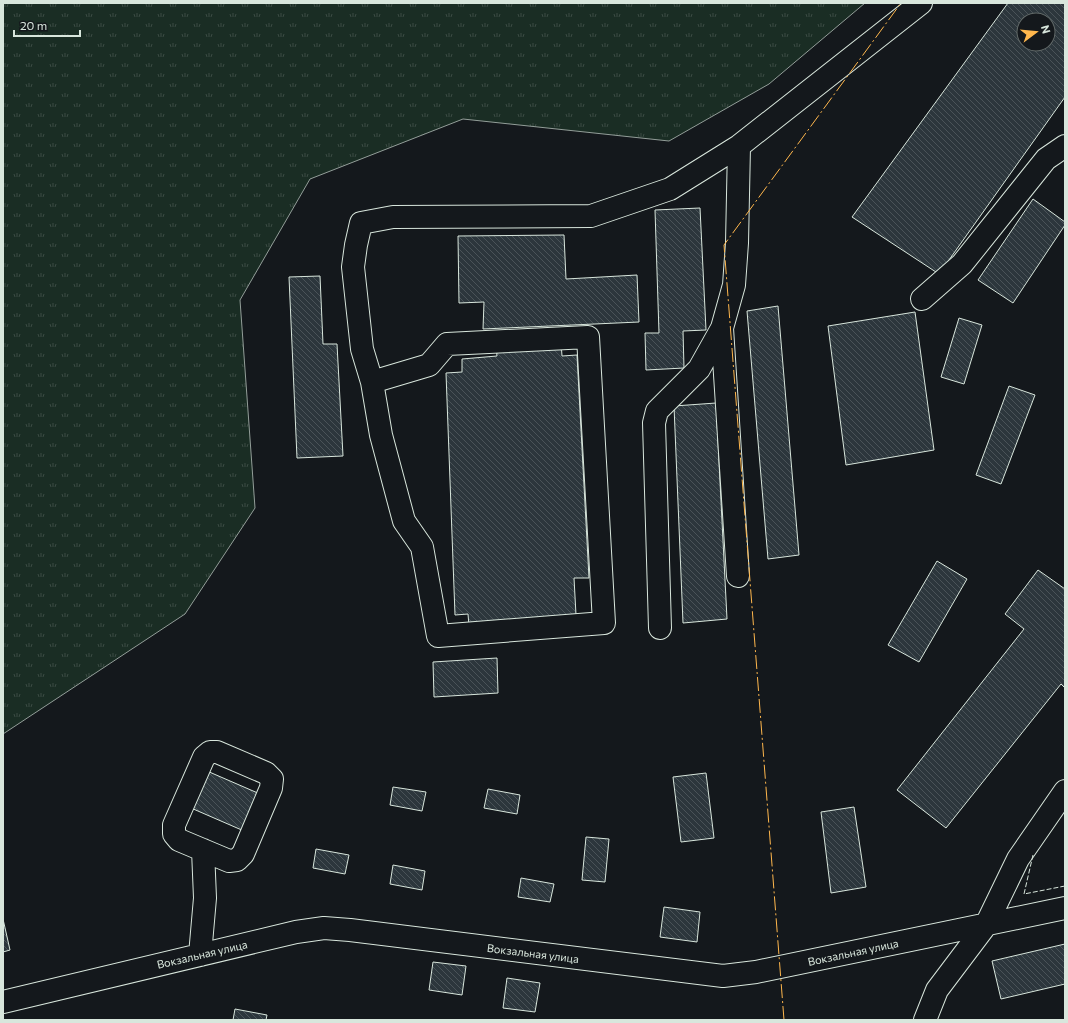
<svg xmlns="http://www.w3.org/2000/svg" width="1068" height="1023" viewBox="0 0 1068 1023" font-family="Commissioner,sans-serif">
<defs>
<pattern id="grass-tufts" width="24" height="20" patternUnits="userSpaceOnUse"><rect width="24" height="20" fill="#1a2d24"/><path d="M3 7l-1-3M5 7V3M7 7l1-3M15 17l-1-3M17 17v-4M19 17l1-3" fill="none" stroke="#3b4b43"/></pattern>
<pattern id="building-back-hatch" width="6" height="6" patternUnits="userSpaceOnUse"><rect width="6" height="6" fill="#2c363c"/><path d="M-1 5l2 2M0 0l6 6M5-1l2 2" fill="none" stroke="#4a5358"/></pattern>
</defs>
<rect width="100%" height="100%" fill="#14181c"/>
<!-- grass -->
<path fill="url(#grass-tufts)" stroke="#939e99" d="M3,3H865L769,84L669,141L463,119L310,179L240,300L255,508L185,614L3,734Z"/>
<!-- building -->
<path fill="url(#building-back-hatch)" stroke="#d8e6dc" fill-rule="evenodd" d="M1008,3H1065V97L939,274L852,217ZM1024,20H1048V44H1024Z
M1033,199L1065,222V225L1013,303L978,280Z
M700,208L706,330L683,331L684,368L646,370L645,333H659L655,210Z
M564,235L566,279L637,275L639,322L483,329L484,302L459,303L458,236Z
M320,276L323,344H337L343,456L297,458L289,277Z
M778,306L799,555L768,559L747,311Z
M915,312L934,450L846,465L828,326Z
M959,318L982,325L964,384L941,377Z
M561,342L562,356L577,355L589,578H574L576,615L469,626L468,614L455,615L446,373L462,372V359L497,356L496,346Z
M1009,386L1035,395L1001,484L976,475Z
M716,403L727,619L683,623L674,406Z
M937,561L967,579L919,662L888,645Z
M1038,570L1065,589V688L1061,684L946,828L897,790L1024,629L1005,614Z
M497,658L498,693L434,697L433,662Z
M207,771L260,794L244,831L191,808Z
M706,773L714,838L681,842L673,777Z
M393,787L426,792L422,811L390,805Z
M488,789L520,795L517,814L484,808Z
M854,807L866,887L831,893L821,812Z
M586,837L609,839L605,882L582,880Z
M316,849L349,855L345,874L313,868Z
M393,865L425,871L422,890L390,884Z
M521,878L554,884L550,902L518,897Z
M664,907L700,912L697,942L660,937Z
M3,919L10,950L3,952Z
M1065,944V984L1001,999L992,961Z
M433,962L466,966L462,995L429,990Z
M507,978L540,983L535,1012L503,1008Z
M235,1009L267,1015L266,1020H233Z"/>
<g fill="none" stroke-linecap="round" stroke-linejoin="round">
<!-- minor casing -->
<g stroke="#d8e6dc" stroke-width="24">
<path id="minor" d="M922,299L962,264L1046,159L1065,146
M372,382L429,365L447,344L588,337L604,623L438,636L422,547L404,521L381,435L372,382L362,349L353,267L356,245L361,223L393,217L591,216L670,189L739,146L921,3
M738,576L722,328L734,285L737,243L739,146
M660,628L654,423L657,411L699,369L722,328
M210,752H217L266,773L272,779L271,788L243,854L237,860L229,861L179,840L174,834V825L204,757Z
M200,955L205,898L203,850
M3,1002L296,932L324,928L350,930L723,976L756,972L1065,908
M925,1020L937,990L986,925L1018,859L1065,791"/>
</g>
<!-- minor -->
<use href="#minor" stroke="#14181c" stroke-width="22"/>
<!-- fence -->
<path stroke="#d8e6dc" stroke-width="1" stroke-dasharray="5 2" stroke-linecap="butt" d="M1033,855L1024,894L1065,886"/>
<!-- power -->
<path stroke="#ffb74d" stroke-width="1" stroke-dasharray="14 3 2 3" stroke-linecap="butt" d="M784,1020L724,245L901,3"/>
</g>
<g text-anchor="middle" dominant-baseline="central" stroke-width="3" stroke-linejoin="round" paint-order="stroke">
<!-- street labels -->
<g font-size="11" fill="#d8e6dc" stroke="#14181c">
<text transform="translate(853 952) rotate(-12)">Вокзальная улица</text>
<text transform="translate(533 953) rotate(7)">Вокзальная улица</text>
<text transform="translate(202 954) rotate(-13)">Вокзальная улица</text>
</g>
</g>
<!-- border -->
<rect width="1068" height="1023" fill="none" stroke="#d8e6dc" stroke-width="8"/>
<!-- north arrow -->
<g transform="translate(1036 32) rotate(74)"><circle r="19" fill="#14181c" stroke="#626a69"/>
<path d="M0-3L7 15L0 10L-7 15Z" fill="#ffb74d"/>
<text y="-6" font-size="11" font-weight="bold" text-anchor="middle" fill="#d8e6dc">N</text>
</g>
<!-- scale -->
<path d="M14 30v6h66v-6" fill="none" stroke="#d8e6dc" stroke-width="2"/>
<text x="20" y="30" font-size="12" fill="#d8e6dc" stroke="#14181c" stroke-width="3" paint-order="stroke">20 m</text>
</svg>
